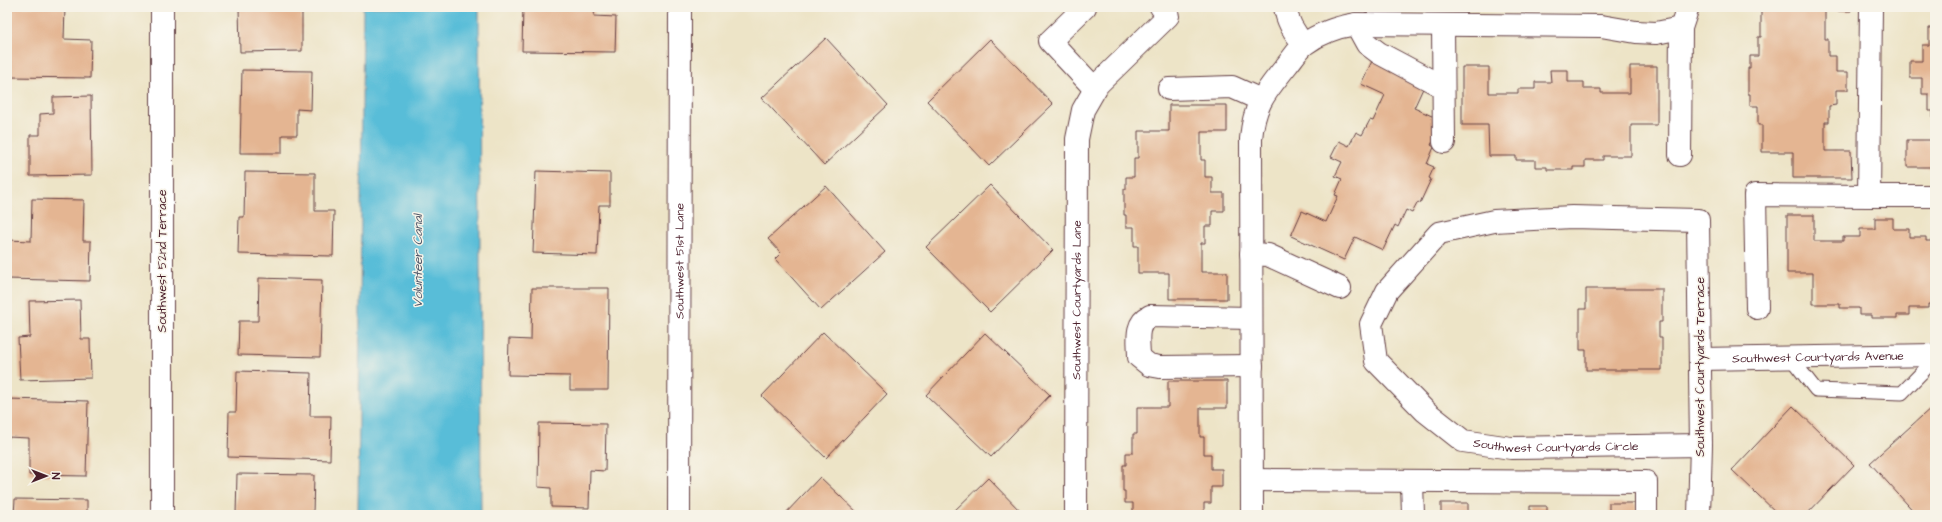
<svg xmlns="http://www.w3.org/2000/svg" width="1942" height="522" viewBox="0 0 1942 522" font-family="'Architects Daughter',sans-serif">
<rect width="100%" height="100%" fill="#f7f3e8"/>
<filter id="ink" filterUnits="userSpaceOnUse"><feTurbulence type="fractalNoise" baseFrequency=".025" numOctaves="2"/><feDisplacementMap in="SourceGraphic" scale="8" xChannelSelector="R" yChannelSelector="G"/><feConvolveMatrix kernelMatrix="1 2 1 2 8 2 1 2 1" color-interpolation-filters="sRGB"/></filter>
<filter id="wash" filterUnits="userSpaceOnUse"><feTurbulence type="fractalNoise" baseFrequency=".012" numOctaves="4" result="noise"/><feDisplacementMap in="SourceGraphic" scale="16" xChannelSelector="R" yChannelSelector="G"/><feGaussianBlur stdDeviation="0.9" result="paint"/><feColorMatrix in="noise" values="0 0 0 0 0 0 0 0 0 0 0 0 0 0 0 0 0 1.4 0 .05"/><feComposite in="paint" operator="in"/></filter>
<g filter="url(#wash)">
<rect width="100%" height="100%" fill="#ede4c7"/>
<!-- water -->
<path fill="#59bdd8" stroke="#526e82" d="M363,7H479L481,515H358Z"/>
<g id="blocks">
<!-- building -->
<path fill="#e4b592" d="M10,7H65L64,39L91,40L90,78L9,77Z
M239,7H302V51L240,52Z
M523,7H595L594,16L616,17L615,52L522,51Z
M1793,7H1851V11H1825V39H1828V56H1836V72H1848V90H1836V105L1829,106V122H1825V151H1851L1852,178H1793V152H1762V125H1758V106H1750V94H1748V68H1750V56H1758V37H1761V10H1793Z
M1933,7H1935V167H1907V140H1933V111H1929V94H1922V78H1910V61H1922V45H1929V28H1933Z
M826,38L888,105L824,165L762,98Z
M990,39L1053,104L989,166L927,101Z
M1373,59L1425,84L1414,108L1443,121L1431,145L1434,147L1427,164L1434,167L1429,178L1431,179L1420,203L1418,202L1412,213L1406,210L1398,227L1395,225L1383,250L1355,237L1344,260L1291,236L1302,211L1326,222L1338,196L1335,195L1342,179L1335,176L1342,162L1331,157L1339,141L1349,146L1356,132L1362,135L1370,120L1373,121L1385,95L1361,84Z
M1630,66H1657V125H1631V156H1603V160H1585V167H1573V170H1547V167H1535V160H1516V156H1489L1488,125H1462V67H1489V93H1518V89H1535V82H1551L1550,70H1568V82H1584V89H1601V93H1630Z
M242,70L312,71L311,110L297,109V135H282V153H240Z
M91,96L92,175L30,176V135H40V114L53,113V97Z
M1169,105H1227V132H1201V160H1205V177H1212V193H1224V211H1212V226H1205V243H1201V272H1227V299H1169V273H1138V246H1134V227H1126V215H1124V189H1126V177H1134V158H1138V131H1169Z
M536,171L610,173V205H599L597,255L533,253Z
M245,172L315,173V211H334L333,256L238,254L239,217H244Z
M990,185L1053,250L990,312L926,247Z
M826,186L885,252L821,310L775,259L781,253L768,239Z
M32,199L84,200L83,241H91L90,281L7,279L8,240L31,241Z
M1787,215H1814V241H1843V237H1860V229H1875V218H1893V229H1909V237H1926V241H1935V304H1928V308H1909V315H1897V318H1871V315H1859V308H1840V304H1813V273H1787Z
M259,278L322,280L320,357L238,355L239,321H258Z
M532,288H609L608,390H570V376L508,375L509,339L531,340Z
M1586,289H1662V322H1659V337H1662V370H1586V350H1580V309H1586Z
M80,300L81,339H90L91,378L20,380L18,338L30,337L29,301Z
M823,332L887,394L826,458L762,396Z
M985,333L1050,395L991,457L926,395Z
M237,371L311,373L310,416H331L330,460L228,457L229,412H236Z
M1168,381H1227V408H1200V437H1204V454H1211V469H1222V487H1211V503H1204V515H1133V503H1125V491H1123V465H1126V453H1133V434H1137V407H1168Z
M7,399L88,401L86,476L29,475V438L7,437Z
M1793,406L1854,465L1806,515H1779L1732,470Z
M1932,407L1935,410V515H1917L1870,463Z
M539,423L606,424L605,471L590,470L589,508L551,507V488L538,487Z
M237,474L314,475L313,514L236,515Z
M820,477L860,515H784Z
M988,478L1024,515H950Z
M15,499L87,500V515H14Z
M1441,503H1468V515H1441Z
M1609,503H1636V515H1609Z
M1530,506H1547V515H1530Z"/>
</g>
</g>
<g filter="url(#ink)">
<use href="#blocks" fill-opacity="0" stroke="#623d42" stroke-width="1"/>
<g fill="none" stroke-linecap="round" stroke-linejoin="round">
<!-- lane casing -->
<g stroke="#623d42" stroke-width="15">
<path id="lane" d="M1790,357L1816,390L1902,393L1935,359"/>
</g>
<!-- street casing -->
<g stroke="#623d42" stroke-width="24">
<g id="street">
<path d="M162,7V515"/>
<path d="M1085,7L1050,41L1095,89"/>
<path d="M1285,7C1287,22 1294,33 1304,44"/>
<path d="M1871,7L1869,196H1935"/>
<path d="M1356,24L1367,44L1379,53L1443,87"/>
<path d="M1443,25L1444,142"/>
<path d="M1169,89L1232,87L1261,100"/>
<path d="M1680,155L1681,28L1688,7"/>
<path d="M1251,254L1268,255L1340,288"/>
<path d="M1757,308L1755,195L1869,196"/>
<path d="M1251,318L1150,316C1134,324 1139,342 1139,357L1149,365L1160,367L1252,366"/>
<path id="s1" d="M1701,359L1935,355"/>
<path d="M1252,480L1646,482V515"/>
<path d="M1412,481L1413,515"/>
<path id="s2" d="M679,515L680,7"/>
<path id="s3" d="M1076,515L1077,139L1083,110L1098,84L1168,16L1161,7"/>
<path d="M1252,515L1251,139C1254,103 1266,92 1287,65C1293,58 1298,49 1305,44C1321,32 1337,27 1356,24L1601,26L1636,32L1656,33L1681,28"/>
<path id="s4" d="M1699,515L1701,445L1698,220L1572,217L1494,221L1439,233L1387,291L1371,324L1376,361L1425,411L1463,441L1511,448L1701,445"/>
</g>
</g>
<!-- lane -->
<use href="#lane" stroke="#fff" stroke-width="13"/>
<!-- street -->
<use href="#street" stroke="#fff" stroke-width="22"/>
</g>
</g>
<g text-anchor="middle" dominant-baseline="central" stroke-width="3" stroke-linejoin="round" paint-order="stroke">
<!-- street labels -->
<g font-size="12" fill="#4a1f2b" stroke="#f7f3e8">
<text transform="translate(162 261) rotate(-90)">Southwest 52nd Terrace</text>
<text stroke="none"><textPath href="#s2" startOffset="254">Southwest 51st Lane</textPath></text>
<text stroke="none"><textPath href="#s3" startOffset="215">Southwest Courtyards Lane</textPath></text>
<text stroke="none"><textPath href="#s1" startOffset="117">Southwest Courtyards Avenue</textPath></text>
<text transform="translate(1700 367) rotate(-90)">Southwest Courtyards Terrace</text>
<text stroke="none"><textPath href="#s4" startOffset="919">Southwest Courtyards Circle</textPath></text>
</g>
<!-- water labels -->
<g font-size="13" font-style="italic" fill="#4f5668" stroke="#f7f3e8">
<text transform="translate(418 261) rotate(-90)">Volunteer Canal</text>
</g>
</g>
<!-- margin -->
<rect width="1942" height="522" fill="none" stroke="#f7f3e8" stroke-width="24"/>
<!-- north arrow -->
<g transform="translate(46 476) rotate(90)" stroke="#f7f3e8" stroke-width="3" paint-order="stroke">
<path d="M0-3L7 15L0 10L-7 15Z" fill="#4a1f2b"/>
<text y="-6" font-size="11" font-weight="bold" text-anchor="middle" fill="#4a1f2b">N</text>
</g>
</svg>
